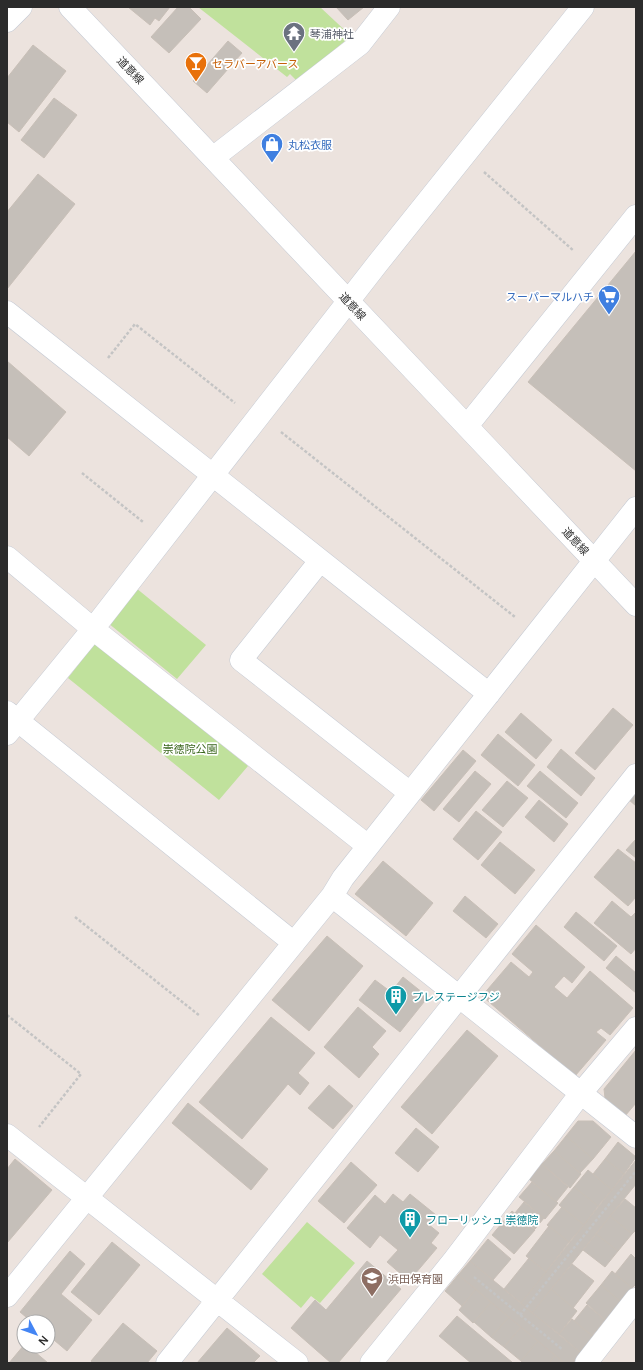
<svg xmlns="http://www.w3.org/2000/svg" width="643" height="1370" viewBox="0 0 643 1370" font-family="Manrope,'Noto Sans JP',sans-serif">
<rect width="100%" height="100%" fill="#ece3de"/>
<!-- green -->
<path fill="#c0e19c" d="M198,7H320L351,36L297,81L290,74L287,77Z
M136,588L206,645L177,679L108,623Z
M95,643L248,766L219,800L68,678Z
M307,1222L355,1263L320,1303L311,1296L301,1308L262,1274Z"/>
<!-- building -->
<path fill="#c5bfb9" stroke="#c8bfb7" d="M128,7H170L159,21L155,18L150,25Z
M178,7H189L201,19L169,53L151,37Z
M336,7H364L348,20Z
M228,41L242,53L207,93L193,81Z
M33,45L66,71L19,132L7,122V78Z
M54,98L77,115L44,158L21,140Z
M38,174L75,204L7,289V212Z
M636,251V471L528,382Z
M7,361L66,412L29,456L7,437Z
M613,708L633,725L595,770L575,753Z
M521,713L552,740L536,759L505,732Z
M498,734L535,765L518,786L481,755Z
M561,749L595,778L581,796L547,767Z
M463,750L476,761L434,811L421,800Z
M475,771L491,784L459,822L443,809Z
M540,771L578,803L566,818L527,786Z
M507,781L528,798L503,827L482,810Z
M636,790V806L628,799Z
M539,800L568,824L554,842L525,817Z
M476,811L502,832L478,860L453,839Z
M636,839V858L626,850Z
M500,842L535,870L515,894L481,865Z
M618,849L636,863V897L628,906L594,877Z
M383,861L433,903L406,936L355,894Z
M465,896L498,924L486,938L453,911Z
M612,901L631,917L636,912V948L631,954L594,923Z
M576,912L617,946L604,961L564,927Z
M536,925L585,967L572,983L564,976L554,987L567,998L590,971L633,1008L610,1035L601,1028L596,1032L606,1040L575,1076L482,996L511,962L529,977L533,972L512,954Z
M327,936L363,966L309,1031L272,1000Z
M616,956L636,973V993L606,968Z
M403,977L428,997L400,1032L359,1000L375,980L391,992Z
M358,1007L386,1031L372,1047L379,1054L359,1078L324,1047Z
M271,1017L315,1053L298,1073L309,1083L300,1095L288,1084L242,1139L199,1102Z
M467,1030L498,1056L432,1134L401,1107Z
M636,1050V1103L625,1116L605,1098L604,1089Z
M329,1085L353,1106L333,1129L308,1108Z
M188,1103L268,1169L251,1190L172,1123Z
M578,1121H593L611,1137L593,1159L566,1136Z
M416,1128L439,1147L418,1172L395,1153Z
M566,1136L593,1159L580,1173L554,1151Z
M618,1142L636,1157L624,1174L605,1159Z
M554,1151L581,1174L570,1188L542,1164Z
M15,1159L52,1190L7,1243V1169Z
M605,1159L624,1174L612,1190L593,1174Z
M636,1160V1184L532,1313L521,1303Z
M351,1162L377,1185L344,1223L318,1201Z
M542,1164L568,1187L556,1202L529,1179Z
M588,1170L612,1190L598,1206L574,1187Z
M532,1182L558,1203L545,1219L519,1197Z
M574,1187L598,1206L584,1225L559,1205Z
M393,1194L403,1202L410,1194L436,1215L428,1224L439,1233L431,1243L437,1248L409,1281L387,1262L398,1250L380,1235L370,1248L347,1228L375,1195L385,1204Z
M625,1199L636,1208V1230L632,1234L610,1216Z
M524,1202L544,1218L535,1229L515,1213Z
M562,1207L584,1225L569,1242L547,1225Z
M512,1211L535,1230L514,1254L492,1235Z
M610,1216L632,1234L618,1251L596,1234Z
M549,1226L569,1242L546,1272L526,1256Z
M596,1234L618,1251L605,1267L583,1250Z
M488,1239L511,1259L493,1280L470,1261Z
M112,1242L140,1265L99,1315L71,1292Z
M70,1251L85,1264L61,1294L92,1320L67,1351L48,1335V1322H32L20,1312Z
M631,1254L636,1259V1284L632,1288L615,1274Z
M529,1258L546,1272L521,1303L504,1289Z
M367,1261L401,1289L338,1363H331L291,1328L315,1300L326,1310Z
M470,1261L581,1353L573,1363H564L458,1275Z
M572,1264L594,1281L573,1308L551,1289Z
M612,1271L632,1288L621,1302L601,1285Z
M458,1275L476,1289L462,1306L445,1291Z
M601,1285L621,1302L605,1320L586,1303Z
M476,1289L491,1302L473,1323L459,1310Z
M551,1289L577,1311L559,1334L532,1313Z
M491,1302L509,1317L491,1337L474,1322Z
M587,1305L605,1320L592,1336L574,1321Z
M457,1316L513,1363H471L439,1336Z
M509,1317L521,1327L504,1347L491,1337Z
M572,1319L594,1337L581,1353L559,1334Z
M123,1323L157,1351L147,1363H93L91,1361Z
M521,1327L538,1341L521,1361L504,1347Z
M227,1328L260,1356L253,1363H197Z
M538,1341L555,1355L549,1363H523L521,1361Z
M24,1345L28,1346L48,1363H9Z
M555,1355L564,1363H549Z"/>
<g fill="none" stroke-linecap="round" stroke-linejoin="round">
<!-- minor casing -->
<g stroke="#c6cbd4" stroke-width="23">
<path id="minor" d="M70,7L636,605
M7,21L21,7
M214,157L360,44L389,7
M7,312L489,694
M467,426L636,216
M7,557L93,629L368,846
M320,561L241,660L410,793
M7,712L294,943
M7,734L93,629L378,263L583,7
M332,896L636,1137
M7,1135L297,1363
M7,1296L332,896L343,878L636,508
M167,1363L636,775
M371,1363L454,1260L581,1093L636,1028
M586,1363L636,1299"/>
</g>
<!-- path -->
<path stroke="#c4c4c4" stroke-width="2.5" stroke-dasharray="3 2" stroke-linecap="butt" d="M484,172L574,251
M108,358L135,324L235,403
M281,432L515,617
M82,473L143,522
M75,917L200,1016
M7,1015L81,1074L39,1127
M474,1277L563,1350
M520,1315L636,1171"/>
<!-- minor -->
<use href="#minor" stroke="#fff" stroke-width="22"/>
</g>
<!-- icons -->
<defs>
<g id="temple-pin" transform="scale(1.15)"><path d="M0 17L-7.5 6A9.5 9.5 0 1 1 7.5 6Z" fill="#6b7280" stroke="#fff"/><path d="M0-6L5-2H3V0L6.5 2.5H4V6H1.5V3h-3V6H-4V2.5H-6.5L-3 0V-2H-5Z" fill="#fff"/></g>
<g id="bar-pin" transform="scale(1.15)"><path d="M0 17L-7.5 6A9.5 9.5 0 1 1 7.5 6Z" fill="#e8710a" stroke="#fff"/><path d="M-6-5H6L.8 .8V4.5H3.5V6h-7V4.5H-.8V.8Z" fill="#fff"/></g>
<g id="shop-pin" transform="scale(1.15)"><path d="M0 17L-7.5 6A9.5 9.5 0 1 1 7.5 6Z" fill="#3f7fe0" stroke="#fff"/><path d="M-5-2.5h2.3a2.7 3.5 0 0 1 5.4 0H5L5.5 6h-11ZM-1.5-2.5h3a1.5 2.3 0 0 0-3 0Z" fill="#fff"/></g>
<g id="supermarket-pin" transform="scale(1.15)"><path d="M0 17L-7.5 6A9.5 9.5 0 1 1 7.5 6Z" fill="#3f7fe0" stroke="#fff"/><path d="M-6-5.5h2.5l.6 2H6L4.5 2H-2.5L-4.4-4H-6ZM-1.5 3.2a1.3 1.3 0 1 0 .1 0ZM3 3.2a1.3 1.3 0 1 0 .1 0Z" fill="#fff"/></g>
<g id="building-pin" transform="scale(1.15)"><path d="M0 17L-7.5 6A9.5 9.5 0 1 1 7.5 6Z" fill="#0f9aa8" stroke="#fff"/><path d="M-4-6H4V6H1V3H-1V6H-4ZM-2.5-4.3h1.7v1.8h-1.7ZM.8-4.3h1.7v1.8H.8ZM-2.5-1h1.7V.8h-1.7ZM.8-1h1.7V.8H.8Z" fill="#fff"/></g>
<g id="school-pin" transform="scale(1.15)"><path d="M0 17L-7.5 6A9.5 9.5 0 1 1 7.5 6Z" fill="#8d6e63" stroke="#fff"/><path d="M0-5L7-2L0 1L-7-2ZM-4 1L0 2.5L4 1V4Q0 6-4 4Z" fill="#fff"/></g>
</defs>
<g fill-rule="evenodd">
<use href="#temple-pin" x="294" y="33"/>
<use href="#bar-pin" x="196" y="63"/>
<use href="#shop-pin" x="272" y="144"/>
<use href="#supermarket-pin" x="609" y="296"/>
<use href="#building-pin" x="396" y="996"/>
<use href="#building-pin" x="410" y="1219"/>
<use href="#school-pin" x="372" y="1278"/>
</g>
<g text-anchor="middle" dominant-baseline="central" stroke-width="3.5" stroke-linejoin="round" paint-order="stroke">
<!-- worship labels -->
<g font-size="11" fill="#5b616d" stroke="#fff" text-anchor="start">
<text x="310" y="33">琴浦神社</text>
</g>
<!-- food labels -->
<g font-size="11" fill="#c56008" stroke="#fff" text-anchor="start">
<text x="212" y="63">セラバーアバース</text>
</g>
<!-- street labels -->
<g font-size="11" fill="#2b2b2b" stroke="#fff">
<text transform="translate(131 70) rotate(46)">道意線</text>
<text transform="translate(353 306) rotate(47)">道意線</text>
<text transform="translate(576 541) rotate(47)">道意線</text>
</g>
<!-- shop labels -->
<g font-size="11" fill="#366cbe" stroke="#fff" text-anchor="start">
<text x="288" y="144">丸松衣服</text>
<text x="594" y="296" text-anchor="end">スーパーマルハチ</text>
</g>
<!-- park labels -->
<g font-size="11" fill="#3a661d" stroke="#fff">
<text x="190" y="748">崇徳院公園</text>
</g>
<!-- culture labels -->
<g font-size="11" fill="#0d838f" stroke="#fff" text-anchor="start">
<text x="412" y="996">プレステージフジ</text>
<text x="426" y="1219">フローリッシュ 崇徳院</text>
</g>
<!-- education labels -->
<g font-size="11" fill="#785e54" stroke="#fff" text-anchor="start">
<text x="388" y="1278">浜田保育園</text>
</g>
</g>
<!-- border -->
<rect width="643" height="1370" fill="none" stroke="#2b2b2b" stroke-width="16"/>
<!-- north arrow -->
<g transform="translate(36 1334) rotate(131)"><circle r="19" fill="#ffffff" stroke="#aaaaaa"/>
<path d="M0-3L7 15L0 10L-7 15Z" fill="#4485f4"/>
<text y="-6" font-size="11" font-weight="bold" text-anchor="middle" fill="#2b2b2b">N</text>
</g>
</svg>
